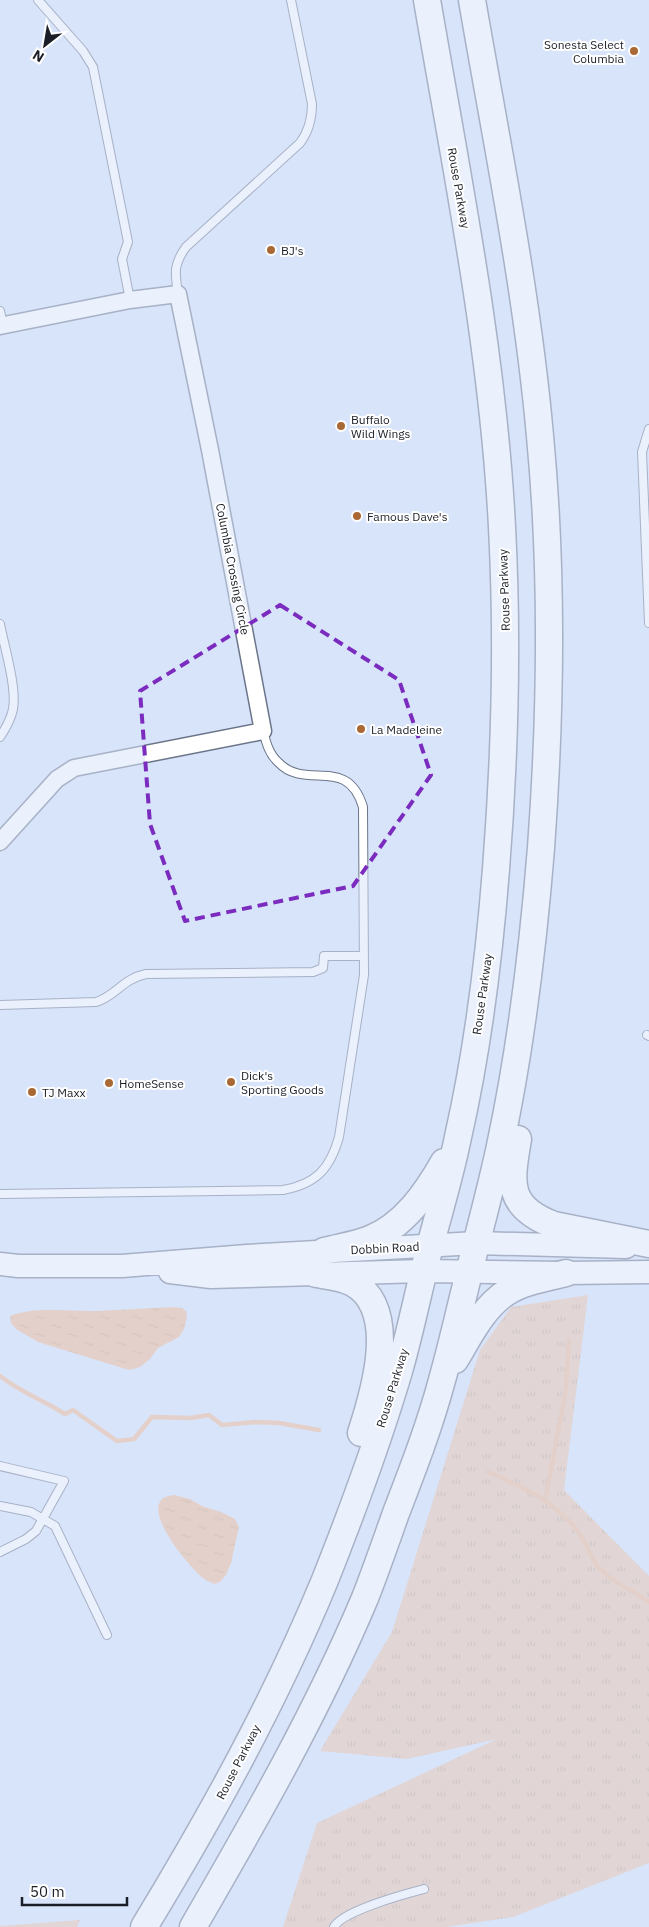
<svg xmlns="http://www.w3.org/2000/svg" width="649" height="1927" viewBox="0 0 649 1927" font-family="'IBM Plex Sans',sans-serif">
<defs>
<pattern id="grass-tufts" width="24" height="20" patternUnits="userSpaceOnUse" patternTransform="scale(1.25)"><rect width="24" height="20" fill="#ebc4a8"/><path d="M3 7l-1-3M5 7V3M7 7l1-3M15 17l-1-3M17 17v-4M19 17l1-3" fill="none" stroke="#c9a890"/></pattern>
<pattern id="water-ripples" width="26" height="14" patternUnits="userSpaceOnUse" patternTransform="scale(1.25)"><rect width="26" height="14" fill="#f2b990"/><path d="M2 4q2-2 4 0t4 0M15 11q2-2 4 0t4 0" fill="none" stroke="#cf9f7c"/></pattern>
</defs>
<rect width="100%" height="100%" fill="#d8e4fa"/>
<!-- grass -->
<path fill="url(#grass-tufts)" d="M588,1295L564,1490L649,1576V1863L513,1917L446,1927H283L317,1823L497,1739L407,1759L320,1751L392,1632L480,1350L511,1307Z
M80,1920L77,1927H0V1926Z"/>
<!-- water -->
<path fill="url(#water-ripples)" d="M174,1307L182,1308L186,1311L187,1318L184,1329L179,1337L158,1348L150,1359L140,1367L129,1370L38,1342L16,1329L11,1323L10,1316C36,1306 70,1312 98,1311C123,1310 149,1308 174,1307Z
M174,1495L190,1499L202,1506L221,1512L235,1519L239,1527L231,1563L226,1575L220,1582L214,1584C211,1582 207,1581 204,1579C190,1568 152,1522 159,1504C161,1497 168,1496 174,1495Z"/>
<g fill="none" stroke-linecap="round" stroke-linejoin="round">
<!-- stream -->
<path stroke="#f2b990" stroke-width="4.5" d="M0,1376C20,1392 43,1400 65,1414L73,1410L117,1441L134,1439L152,1417L191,1418L209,1415L222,1425L257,1422L279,1423L319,1430
M488,1472C521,1486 554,1501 577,1530C587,1542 590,1559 601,1570C615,1584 633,1591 649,1602
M545,1501L566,1389L569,1340"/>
<!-- lane casing -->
<g stroke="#6b7589" stroke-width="10">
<path id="lane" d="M38,0L83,51L93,67L128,242L122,259L130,300
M178,294C175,273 173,265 186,247L300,143C309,131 312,119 312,104L291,0
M0,311L3,325
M649,429L642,452L649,623
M0,624C4,646 17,687 13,709C11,719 6,728 0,737
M0,1005L96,1002C116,996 122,979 146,974L313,972L323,968L324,956H364
M647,1035L649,1036
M0,1194L283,1190C316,1184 330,1169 339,1137L364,975L363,807C347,754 306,792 278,762C269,754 266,742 263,731
M0,1466L64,1481L36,1531L26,1539L0,1552
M0,1506L31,1512L55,1526L107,1635
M334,1927C342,1911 405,1894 424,1889"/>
</g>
<!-- street casing -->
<g stroke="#6b7589" stroke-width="19">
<path id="street" d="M0,326L130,300L178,294L210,450L263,731L74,768L57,779L0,842"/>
</g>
<!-- secondary casing -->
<g stroke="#6b7589" stroke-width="25">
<path id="secondary" d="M0,1264L18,1266H122L247,1256L476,1243L626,1247
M170,1272L211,1277L424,1271L566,1273L649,1272"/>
</g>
<!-- primary casing -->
<g stroke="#6b7589" stroke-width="29">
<path id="primary" d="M518,1139C511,1181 505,1207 554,1225L649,1244
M324,1251C339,1247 355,1245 370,1239C404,1226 427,1192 444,1162
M316,1274C329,1276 341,1277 353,1283C400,1309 374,1393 361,1433
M455,1360C469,1337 483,1307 507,1292C524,1281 547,1278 566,1273
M144,1927C212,1815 275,1701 325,1580C352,1512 378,1442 399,1371C410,1333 418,1293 428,1254C438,1215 450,1177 458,1137C478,1049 489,959 496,869C505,755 508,641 502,527C493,350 457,175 427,0
M193,1927C255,1820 317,1712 365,1598C376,1570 386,1541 396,1513C413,1469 430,1425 442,1380C452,1345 460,1308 469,1273C479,1231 491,1189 500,1146C521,1048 533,948 541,848C551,711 553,573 540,436C527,290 497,145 472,0"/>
</g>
<!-- lane -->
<use href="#lane" stroke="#fff" stroke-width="8"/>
<!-- street -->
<use href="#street" stroke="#fff" stroke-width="16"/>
<!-- secondary -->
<use href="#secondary" stroke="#fff" stroke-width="22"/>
<!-- primary -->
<use href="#primary" stroke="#fff" stroke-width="26"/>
</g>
<!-- marked area -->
<path d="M0 0H649V1927H0ZM280,605L399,680L431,775L353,886L185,921L150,824L140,691Z" fill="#d8e4fa" fill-opacity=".55" fill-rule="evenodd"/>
<path fill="none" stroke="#7b2cbf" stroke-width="4" stroke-dasharray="10 6" stroke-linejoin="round" d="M280,605L399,680L431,775L353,886L185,921L150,824L140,691Z"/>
<!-- markers -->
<g fill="#aa6934" stroke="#fff" stroke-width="2">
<circle cx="634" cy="51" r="5"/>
<circle cx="271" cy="250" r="5"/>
<circle cx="341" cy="426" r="5"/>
<circle cx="357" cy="516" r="5"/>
<circle cx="361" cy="729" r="5"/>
<circle cx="231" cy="1082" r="5"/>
<circle cx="109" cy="1083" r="5"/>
<circle cx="32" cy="1092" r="5"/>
</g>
<g text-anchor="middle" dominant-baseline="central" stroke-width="4" stroke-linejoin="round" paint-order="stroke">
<!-- poi labels -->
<g font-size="12" fill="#1a1e26" stroke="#fff" text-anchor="start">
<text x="624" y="44" text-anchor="end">Sonesta Select<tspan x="624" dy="14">Columbia</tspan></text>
<text x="281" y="250">BJ's</text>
<text x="351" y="419">Buffalo<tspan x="351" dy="14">Wild Wings</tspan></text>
<text x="367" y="516">Famous Dave's</text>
<text x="371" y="729">La Madeleine</text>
<text x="241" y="1075">Dick's<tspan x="241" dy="14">Sporting Goods</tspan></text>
<text x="119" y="1083">HomeSense</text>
<text x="42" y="1092">TJ Maxx</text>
</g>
<!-- street labels -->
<g font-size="12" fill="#1a1e26" stroke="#fff">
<text transform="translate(459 188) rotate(80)">Rouse Parkway</text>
<text transform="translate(233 569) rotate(79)">Columbia Crossing Circle</text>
<text transform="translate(504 590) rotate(-92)">Rouse Parkway</text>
<text transform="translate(482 994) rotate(-82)">Rouse Parkway</text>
<text transform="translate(385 1248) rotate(-3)">Dobbin Road</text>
<text transform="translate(392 1388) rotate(-73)">Rouse Parkway</text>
<text transform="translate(238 1762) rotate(-63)">Rouse Parkway</text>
</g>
</g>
<!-- north arrow -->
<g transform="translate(45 45) rotate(211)" stroke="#ffffff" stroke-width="4" paint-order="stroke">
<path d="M0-4L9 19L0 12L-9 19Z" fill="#1a1e26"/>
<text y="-8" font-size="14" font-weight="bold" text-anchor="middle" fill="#1a1e26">N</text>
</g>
<!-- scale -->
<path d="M22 1897v8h105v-8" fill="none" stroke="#1a1e26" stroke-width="2.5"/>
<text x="30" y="1897" font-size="15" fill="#1a1e26" stroke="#ffffff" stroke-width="4" paint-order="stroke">50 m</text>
</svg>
